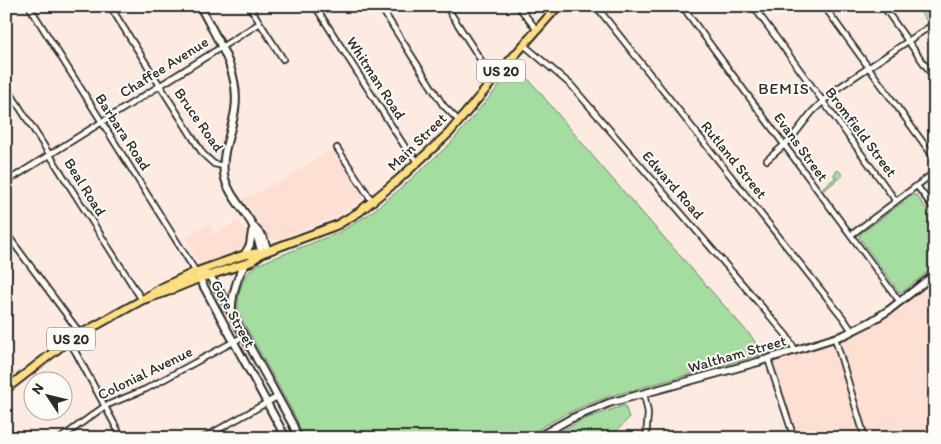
<svg xmlns="http://www.w3.org/2000/svg" width="941" height="444" viewBox="0 0 941 444" font-family="Itim,sans-serif">
<rect width="100%" height="100%" fill="#fdebe2"/>
<filter id="ink" filterUnits="userSpaceOnUse"><feTurbulence type="fractalNoise" baseFrequency=".02" numOctaves="2"/><feDisplacementMap in="SourceGraphic" scale="10" xChannelSelector="R" yChannelSelector="G"/><feConvolveMatrix kernelMatrix="1 2 1 2 8 2 1 2 1" color-interpolation-filters="sRGB"/></filter>
<g filter="url(#ink)">
<!-- built -->
<path fill="#fddfd3" d="M332,149L362,195V199L355,204L334,217L276,240L270,238L243,199L284,180Z
M239,220L246,233V241L241,249L227,257L206,265H200L185,238L208,224L215,234Z
M922,290L935,306V438H796L772,361L843,339L884,317Z"/>
<!-- green -->
<path fill="#a5dda1" stroke="#688466" d="M916,6H935V16L927,21Z
M515,67L532,83L602,167L750,335L764,354L607,397L567,413L523,438H302L297,420L239,314C235,297 243,272 259,264L340,232L368,215L399,190L451,143Z
M838,170L843,175L824,190L822,188L835,178L834,174Z
M913,195H916L935,220V266L902,292H899L859,237L860,234Z
M625,405L629,418L610,438H549L582,420Z"/>
<g fill="none" stroke-linecap="round" stroke-linejoin="round">
<!-- street casing -->
<g stroke="#2b2b2b" stroke-width="8">
<path id="street" d="M29,6L196,272
M110,6L203,154L214,164L224,166
M249,6L283,59
M315,6L405,147L418,162
M380,6L443,105L459,121
M446,6L482,62L496,77
M518,6L537,30
M596,6L844,319L852,331
M682,6L900,302
M753,6L896,201
M824,6L935,159
M883,6L935,79
M524,45L571,85L787,336L795,350
M6,86L142,300
M337,148L372,201
M767,160L790,140L812,112L835,90L935,23
M6,182L260,23
M917,186L935,210
M6,233L80,333
M851,235L935,172
M835,338L865,438
M68,341L75,351L122,438
M768,359L794,438
M644,393L648,413L646,438
M61,438L105,406L146,389L244,336
M203,438L277,397"/>
</g>
<!-- secondary casing -->
<g stroke="#2b2b2b" stroke-width="10">
<path id="secondary" d="M200,6C216,38 241,72 235,110C232,131 221,153 224,174C227,193 243,208 252,224C256,233 259,244 262,253
M254,227L263,237L268,251
M244,255L250,245L252,231
M196,272L209,275L216,285L293,425L298,438
M197,274L286,438
M232,313C231,298 237,274 247,263
M536,438L570,419L609,403L758,362L844,335L870,322L889,310L935,274"/>
</g>
<!-- primary casing -->
<g stroke="#2b2b2b" stroke-width="11">
<path id="primary" d="M142,300L166,292L195,280L250,262L262,253L337,225L359,212L398,180L449,133L506,65L558,6
M6,389L68,341L142,300L159,289L193,273L244,255L256,253H262"/>
</g>
<!-- street -->
<use href="#street" stroke="#fdfcf7" stroke-width="4.5"/>
<!-- secondary -->
<use href="#secondary" stroke="#fdfcf7" stroke-width="6"/>
<!-- primary -->
<use href="#primary" stroke="#fedf80" stroke-width="7"/>
</g>
</g>
<g text-anchor="middle" dominant-baseline="central" stroke-width="4" stroke-linejoin="round" paint-order="stroke">
<!-- shield labels -->
<g fill="#fdfcf7" stroke="#6a6a68" stroke-width="1">
<rect x="477" y="59.5" width="48" height="23" rx="4"/>
<rect x="47" y="327.5" width="48" height="23" rx="4"/>
</g>
<g font-size="14" font-weight="bold" fill="#2b2b2b">
<text x="501" y="71">US 20</text>
<text x="71" y="339">US 20</text>
</g>
<!-- street labels -->
<g font-size="15" fill="#2b2b2b" stroke="#fdfcf7">
<text transform="translate(164 67) rotate(-32)">Chaffee Avenue</text>
<text transform="translate(376 78) rotate(57)">Whitman Road</text>
<text transform="translate(199 120) rotate(55)">Bruce Road</text>
<text transform="translate(123 132) rotate(57)">Barbara Road</text>
<text transform="translate(861 132) rotate(53)">Bromfield Street</text>
<text transform="translate(417 142) rotate(-44)">Main Street</text>
<text transform="translate(801 147) rotate(54)">Evans Street</text>
<text transform="translate(734 160) rotate(51)">Rutland Street</text>
<text transform="translate(673 185) rotate(49)">Edward Road</text>
<text transform="translate(85 187) rotate(58)">Beal Road</text>
<text transform="translate(233 314) rotate(61)">Gore Street</text>
<text transform="translate(737 354) rotate(-16)">Waltham Street</text>
<text transform="translate(145 373) rotate(-26)">Colonial Avenue</text>
</g>
<!-- neighbourhood labels -->
<g font-size="16" letter-spacing="1" fill="#2b2b2b" stroke="#fdfcf7">
<text x="784" y="88">BEMIS</text>
</g>
</g>
<!-- margin -->
<rect width="941" height="444" fill="none" stroke="#fdfcf7" stroke-width="25"/>
<rect x="12" y="12" width="916" height="419" fill="none" stroke="#2b2b2b" stroke-width="2" filter="url(#ink)"/>
<!-- north arrow -->
<g transform="translate(48 396) rotate(305)"><circle r="24" fill="#fdfcf7" stroke="#a9a8a5"/>
<path d="M0-4L9 19L0 12L-9 19Z" fill="#2b2b2b"/>
<text y="-8" font-size="14" font-weight="bold" text-anchor="middle" fill="#2b2b2b">N</text>
</g>
</svg>
